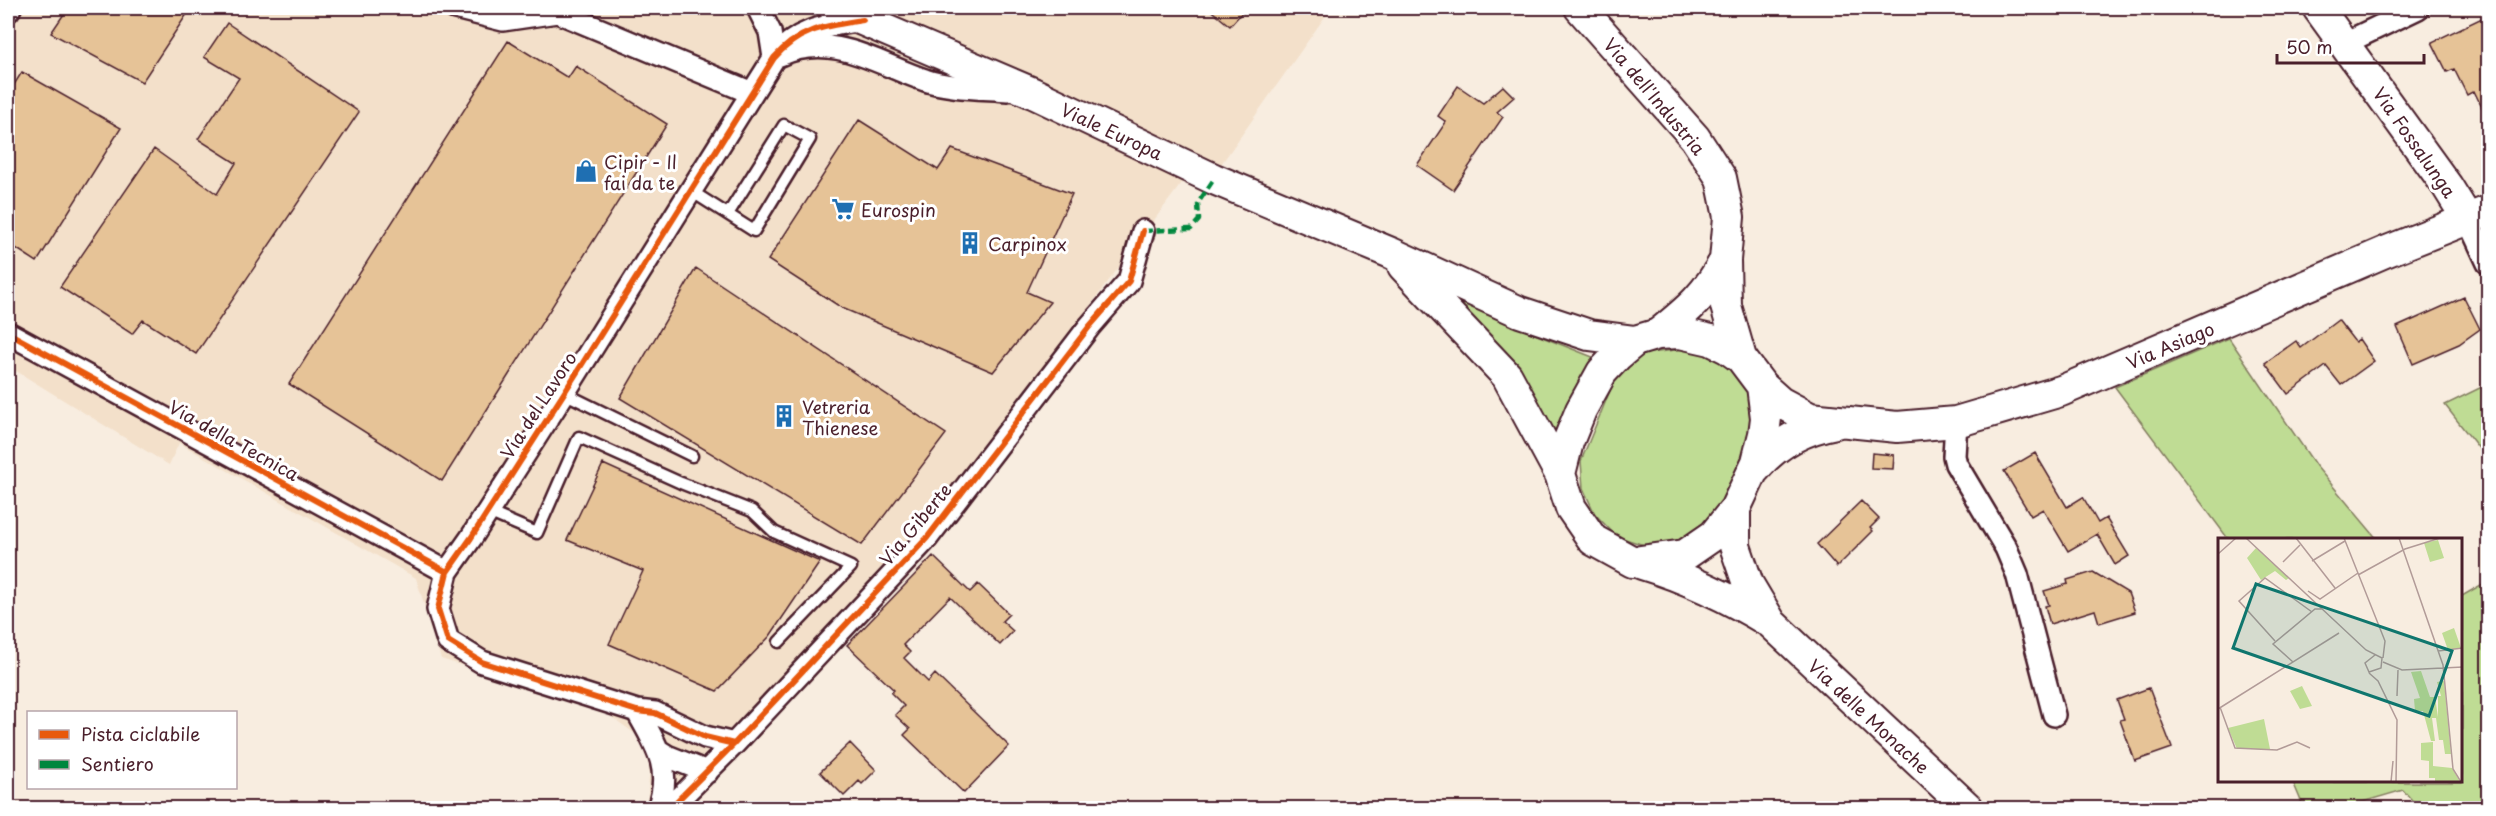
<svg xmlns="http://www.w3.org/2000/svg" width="2496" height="816" viewBox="0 0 2496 816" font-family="'Playpen Sans',sans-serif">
<rect width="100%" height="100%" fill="#f8ede0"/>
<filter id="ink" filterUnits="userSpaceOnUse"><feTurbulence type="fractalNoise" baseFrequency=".0167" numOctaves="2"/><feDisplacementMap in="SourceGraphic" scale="12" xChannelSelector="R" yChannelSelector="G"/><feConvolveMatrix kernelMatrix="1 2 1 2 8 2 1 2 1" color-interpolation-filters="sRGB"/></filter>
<g filter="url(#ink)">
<!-- built -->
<path fill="#f3e0ca" d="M8,8H800L924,64L1187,176L950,493L884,572L660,808H647L651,745L599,708L441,659L416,578L179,443L169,465L8,366Z
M843,8H1331L1217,170Z"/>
<!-- grass -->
<path fill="#bfdc94" stroke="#847e60" stroke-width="1.5" d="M1413,274L1532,333L1595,358L1559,439L1513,368Z
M2229,338L2316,466L2378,540H2229L2115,387Z
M1702,347L1730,364L1750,393L1754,446L1710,527L1683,541L1647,546L1616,536L1595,514L1583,488L1581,461L1614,381L1632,360L1649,353Z
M2488,384V460L2445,405Z
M2486,582L2488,588V808H2419L2403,790L2342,808H2304L2293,782H2462V596Z"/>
<!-- building -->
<path fill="#e6c397" stroke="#4a1f2b" stroke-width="1.5" d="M68,8H191L142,82L51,33Z
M1208,8H1246L1230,26Z
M2484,17L2488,28V120L2474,91L2467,95L2454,69L2447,72L2432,42Z
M227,23L359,112L196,354L143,320L132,334L60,287L154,149L217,194L236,163L198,139L239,78L204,57Z
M508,41L568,78L576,66L667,124L442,481L289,384Z
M22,72L121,128L37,262L8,243V94Z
M1458,86L1483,103L1503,86L1514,97L1497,112L1503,117L1453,190L1417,165L1446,122L1438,116Z
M859,120L938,170L952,149L1072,194L1027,292L1050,302L993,372L842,308L768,260Z
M696,268L946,434L862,545L620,398Z
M2464,297L2480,329L2459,344L2413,364L2397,327Z
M2338,320L2355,342L2359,339L2374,361L2341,385L2326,366L2288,394L2265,363L2296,341L2301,348Z
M1872,453L1894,455L1893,469L1871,468Z
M2035,453L2067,507L2083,497L2098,523L2106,518L2129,556L2115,565L2097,534L2068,551L2043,509L2031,516L2004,471Z
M603,464L820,562L770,636L717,691L609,644L643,571L567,540Z
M1861,501L1879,519L1870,528L1873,531L1837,567L1817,544Z
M933,556L970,592L978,584L1009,614L1002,621L1013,631L1000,645L950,597L903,645L910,652L904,658L928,682L935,674L1009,746L964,793L904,735L910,729L895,715L904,706L891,693L894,690L847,645Z
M2093,572L2128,593L2135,612L2099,623L2095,610L2050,624L2045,606L2049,605L2044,591L2068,584L2067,580Z
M2149,688L2172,748L2135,761L2120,720L2124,719L2117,700Z
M850,743L876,770L862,784L859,781L844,796L820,772Z"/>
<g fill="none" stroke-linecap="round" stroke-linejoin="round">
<!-- lane casing -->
<g stroke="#4a1f2b" stroke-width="15">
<path id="lane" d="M691,191L754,231L810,139L784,125L728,214
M564,393L692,456
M488,512L537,533L579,437L681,483L752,511L774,532L851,567L779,642"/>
</g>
<!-- street casing -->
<g stroke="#4a1f2b" stroke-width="26">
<path id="street" d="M455,8L503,20L557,12
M548,8L752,93
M758,8L770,32L774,58
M8,11L10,8
M2345,43L2418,8
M780,55C833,31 877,64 925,80C947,88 984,88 1008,90
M2468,220L2488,263
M8,333L447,572
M1956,422L1954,456L1956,464L2006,548L2017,574L2054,715
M637,711C656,745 673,769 658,808
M734,744L705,737L655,713L637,711L482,662L448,641L438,609L447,572L471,538L564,393L774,58C799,28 826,26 862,20
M659,751L667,756L707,772
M670,808L734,744L927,538L1089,327L1129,281L1143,231"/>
</g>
<!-- secondary casing -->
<g stroke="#4a1f2b" stroke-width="34">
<path id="secondary" d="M834,8L1033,93L1214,179L1391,253L1520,312L1589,335L1635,341L1658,334L1680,333L1711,340L1727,348L1741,358L1762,386L1766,418L1764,434L1757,462L1735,509L1714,535L1685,555L1633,562L1593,540L1571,508L1560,474L1568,442L1581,410L1602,372L1617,356L1635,341
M1580,8L1695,138L1721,178L1729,217L1725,260L1726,306L1741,358
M2318,8L2447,186L2468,220
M1403,266L1507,376L1560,474
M1658,334C1688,310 1707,294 1725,260
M1762,386L1780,402L1810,418L1897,427L1956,422L2061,391L2385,252L2488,211
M1755,469C1776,443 1803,429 1836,423
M1735,509V546L1748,584L1770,621
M1642,564C1688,578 1730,598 1771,623L1968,808"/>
</g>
<!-- lane -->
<use href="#lane" stroke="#fff" stroke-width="10"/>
<!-- street -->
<use href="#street" stroke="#fff" stroke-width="21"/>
<!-- secondary -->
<use href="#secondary" stroke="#fff" stroke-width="30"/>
<!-- quiet -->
<path stroke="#00873e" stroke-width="4.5" stroke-dasharray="9 4.5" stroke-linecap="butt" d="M1143,231L1191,229L1199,220L1198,203L1214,179"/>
<!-- cycleway casing -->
<g stroke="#fff" stroke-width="10">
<path id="cycleway" d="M8,333L447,572
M734,744L705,737L655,713L637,711L482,662L448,641L438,609L447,572L471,538L564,393L774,58C800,28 826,26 863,20
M670,808L734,744L927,538L1089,327L1129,281L1143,231"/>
</g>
<!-- cycleway -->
<use href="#cycleway" stroke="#e8590c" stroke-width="6"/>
</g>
</g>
<!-- icons -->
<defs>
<g id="shop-bare" transform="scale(1.8)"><path d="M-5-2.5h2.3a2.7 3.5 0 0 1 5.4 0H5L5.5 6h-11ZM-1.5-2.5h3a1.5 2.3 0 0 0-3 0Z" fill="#1f6fb2" stroke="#fff" stroke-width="2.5" paint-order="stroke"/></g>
<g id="supermarket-bare" transform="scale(1.8)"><path d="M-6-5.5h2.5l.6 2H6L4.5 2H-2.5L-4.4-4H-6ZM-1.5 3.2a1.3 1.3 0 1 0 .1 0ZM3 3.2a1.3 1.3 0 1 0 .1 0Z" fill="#1f6fb2" stroke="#fff" stroke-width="2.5" paint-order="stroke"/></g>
<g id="building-bare" transform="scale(1.8)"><path d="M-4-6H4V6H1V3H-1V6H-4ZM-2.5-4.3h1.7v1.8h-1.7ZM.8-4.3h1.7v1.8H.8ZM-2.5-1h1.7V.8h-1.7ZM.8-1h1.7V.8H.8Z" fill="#1f6fb2" stroke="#fff" stroke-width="2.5" paint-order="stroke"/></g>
</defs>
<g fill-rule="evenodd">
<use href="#shop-bare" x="586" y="171"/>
<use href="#supermarket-bare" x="843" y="209"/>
<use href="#building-bare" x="970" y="243"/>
<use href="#building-bare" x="784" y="416"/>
</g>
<g text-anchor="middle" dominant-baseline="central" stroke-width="6" stroke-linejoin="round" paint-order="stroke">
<!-- street labels -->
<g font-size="18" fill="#4a1f2b" stroke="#fff">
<text transform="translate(1655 96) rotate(50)">Via dell'Industria</text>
<text transform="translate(1112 131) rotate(25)">Viale Europa</text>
<text transform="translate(2415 142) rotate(55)">Via Fossalunga</text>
<text transform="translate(2170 345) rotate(-23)">Via Asiago</text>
<text transform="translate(538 405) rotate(-57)">Via del Lavoro</text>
<text transform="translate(234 440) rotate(29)">Via della Tecnica</text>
<text transform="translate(915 524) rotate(-50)">Via Giberte</text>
<text transform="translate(1869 716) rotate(43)">Via delle Monache</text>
</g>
<!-- poi labels -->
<g font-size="18" fill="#4a1f2b" stroke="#fff" text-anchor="start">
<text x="604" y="161">Cipir - Il<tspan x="604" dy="21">fai da te</tspan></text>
<text x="861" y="209">Eurospin</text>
<text x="988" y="243">Carpinox</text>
<text x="802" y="406">Vetreria<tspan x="802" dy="21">Thienese</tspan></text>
</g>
</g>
<!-- overview -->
<g transform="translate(2218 538)">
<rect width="244" height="244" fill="#f8ede0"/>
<path d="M220,2L226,20L212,24L206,5ZM38,10L71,40L68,42L57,33L43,42L29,20ZM236,90L243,110L230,112L224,95ZM203,133L212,159H217L220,179V158H223L219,144L226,143L233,216H227L225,202H221L218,180H214L217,203H213L205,173H197L196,161L202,160L193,134ZM84,148L94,168L82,171L72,153ZM46,181L52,211H19L10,190ZM215,204V228L234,230L242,244H217V240H211V223L203,222V205Z" fill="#bfdc94"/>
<path fill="none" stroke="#b29b98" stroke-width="1.5" d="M28,0L148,112L164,120L163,130L151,134L147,125L157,117M78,0L117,50M126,0L167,103L165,120M181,0L225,127L235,231L243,244M0,16L18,0M94,23L127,3M65,24L82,7M140,37L187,11L222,0M90,53L102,61L140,35M57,103L21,63L47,40L94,74M220,113L245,110M75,124L55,106L97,71H104M165,124L184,132L245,129M151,135L160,143L179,182L178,244M179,158L180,132M2,169L17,210L59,212L79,204L92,210M0,171L121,95M173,244L175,223"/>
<path fill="#0f766e" fill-opacity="0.15" stroke="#0f766e" stroke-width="3" d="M38,46L234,113L211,178L15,110Z"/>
<rect width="244" height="244" fill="none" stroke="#4a1f2b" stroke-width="3"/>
</g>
<!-- margin -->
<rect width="2496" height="816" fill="none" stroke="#fff" stroke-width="30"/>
<rect x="15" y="15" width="2466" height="786" fill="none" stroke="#4a1f2b" stroke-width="2" filter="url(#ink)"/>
<!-- legend -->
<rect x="27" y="711" width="210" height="78" fill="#ffffff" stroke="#b7a5aa" stroke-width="1.5"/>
<rect x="39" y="730" width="30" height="9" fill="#e8590c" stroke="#b7a5aa" stroke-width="1.5"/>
<text x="81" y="741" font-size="18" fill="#4a1f2b">Pista ciclabile</text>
<rect x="39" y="760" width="30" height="9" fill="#00873e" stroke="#b7a5aa" stroke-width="1.5"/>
<text x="81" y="771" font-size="18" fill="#4a1f2b">Sentiero</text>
<!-- scale -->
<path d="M2277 54v9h147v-9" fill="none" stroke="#4a1f2b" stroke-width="3"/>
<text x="2286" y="54" font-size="18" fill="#4a1f2b" stroke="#ffffff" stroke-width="4.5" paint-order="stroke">50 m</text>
</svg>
